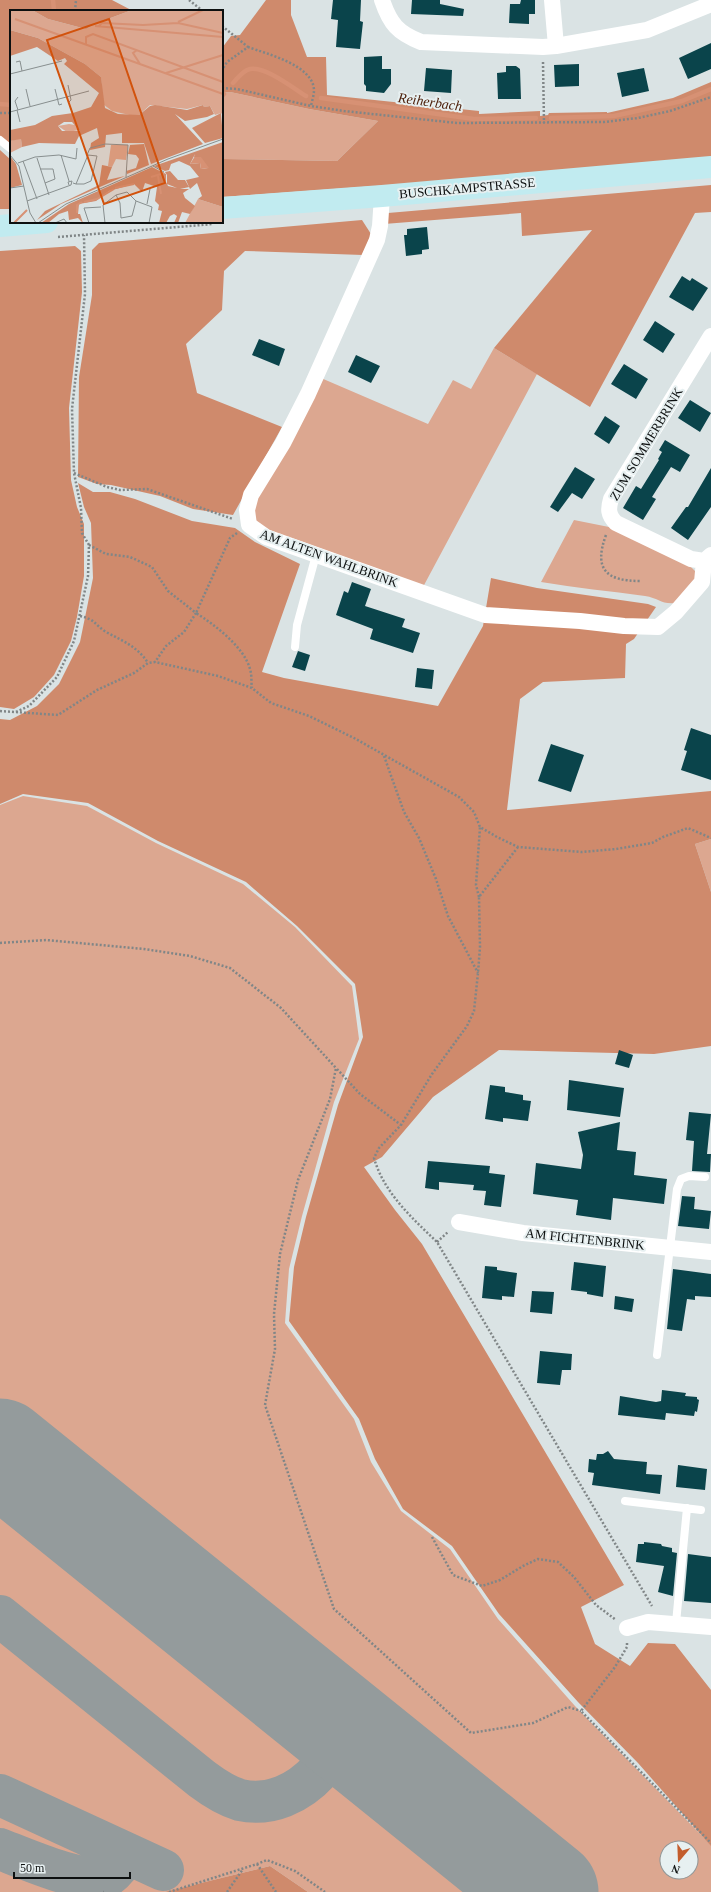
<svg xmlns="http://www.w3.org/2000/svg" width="711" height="1892" viewBox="0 0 711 1892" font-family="'Times New Roman',serif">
<rect width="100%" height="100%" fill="#dae3e4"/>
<!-- green -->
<path fill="#dca790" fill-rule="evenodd" d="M230,92L309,109L378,121L337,161L222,159V93Z
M494,348L537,374L423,587L264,531L255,519L254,503L321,378L428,424L453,380L471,389Z
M574,520L609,527L690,566L697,573L698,577L677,603C661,605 659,598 645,596C610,591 576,588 541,582Z
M23,796L87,806L156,843L243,884L295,927L352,986L359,1039L334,1102L302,1216L289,1269L285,1323L354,1419L371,1462L401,1511L450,1549L498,1619L575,1706L711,1845V1892H308L270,1866L164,1892H0V805ZM667,1848H691V1872H667Z
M711,839V892L695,844Z"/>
<!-- forest -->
<path fill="#cf8a6c" d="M0,0H112L133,11H11V145L0,136Z
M266,0H291V15L307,57H326L327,95L479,111V114L540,111V116L548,115L549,113L607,112V113L673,98L711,82V158L431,182L222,197V159L337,161L378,121L309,109L230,92L222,93V48L231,36L240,35Z
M0,150L11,160V209H0Z
M711,185V212L695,213L590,407L494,348L592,230L522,236L521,213L384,224L388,213Z
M362,220L371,234L363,255L245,251L224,271L222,310L186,344L197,393L282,427L233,515L193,509L160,496L111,485L97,484L78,477L79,377L92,295V250L99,243Z
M75,246L81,251L82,292L69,408L71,480L77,507L84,524V576L77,617L71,641L54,675L34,697L14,709L0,707V251Z
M78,483L93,492H110L135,499L192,521L235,528L255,542L300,564L262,672L284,678L438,706L483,626L491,578L537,588L648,604L656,607L634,639L626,644L625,678L543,682L520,699L507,810L711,791V839L695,844L711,892V1046L654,1054L499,1050L433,1097L382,1157L364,1167L395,1210L422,1244L624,1585L581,1607L595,1644L630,1666L648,1643L675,1644L711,1690V1846L638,1763L578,1702L499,1614L452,1546L403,1509L375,1459L359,1419L289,1321L294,1267L306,1217L338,1105L363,1037L355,984L297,926L246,882L158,841L88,803L23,794L0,804V719L10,720L37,706L59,684L80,642L93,578L91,523L84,507Z
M270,1866L308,1892H164Z"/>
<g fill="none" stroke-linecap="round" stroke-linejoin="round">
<!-- stream -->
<path stroke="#d79174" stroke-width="4.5" d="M53,0L54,11
M233,83C238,78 242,71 250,69C265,66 293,88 306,96
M222,96L224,94
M321,98L474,119L536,118
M0,104L11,105
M551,118L614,116L682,101L711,89"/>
<!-- taxiway -->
<path stroke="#949b9c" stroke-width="42" d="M0,1616L202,1779C214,1788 226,1796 240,1800C270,1807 299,1793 319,1771C326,1762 333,1753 334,1741C334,1730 329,1722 324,1713
M0,1795L163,1870
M0,1849C21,1857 87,1886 106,1877C115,1872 121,1862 126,1854"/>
<!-- runway -->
<path stroke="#949b9c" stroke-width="105" d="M0,1451L546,1892"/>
</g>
<!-- building -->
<path fill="#0a444b" d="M333,0H361L360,21L363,22L360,49L336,47L338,20L331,19Z
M412,0H440V4L464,9L463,16L411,14Z
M521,0H535V14H529V24L509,23L510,4H520Z
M711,43V69L688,79L679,58Z
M382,56V69H391V84L384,93L366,91V86L364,84V57Z
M579,64V86L555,87L554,65Z
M506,66H516L520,69L521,99H498L497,73L506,72Z
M426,68L452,70L451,93L424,91Z
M644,68L649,91L622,97L617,73Z
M427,227L429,249L422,250V254L406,256L404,235H407V229Z
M682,276L690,281L692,278L708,288L693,311L669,297Z
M655,321L675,334L663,353L643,340Z
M259,339L285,349L279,366L252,355Z
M356,355L380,366L371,383L348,372Z
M624,364L648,379L636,399L611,384Z
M690,400L711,413L700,432L678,418Z
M605,416L620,426L609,444L594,434Z
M665,440L690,455L680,472L671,467L652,497L656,499L643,520L623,508L636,486L641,489L659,460L658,459L662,452L659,450Z
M575,467L595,479L582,499L572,493L558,512L550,507Z
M711,468V507L688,540L671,528L686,507H688Z
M352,582L371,589L365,606L405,619L402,627L420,633L413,653L370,639L373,629L336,615L344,591L348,593Z
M298,651L310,655L305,671L292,667Z
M417,668L434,670L432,689L415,687Z
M691,728L711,735V780L681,770L687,751L684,750Z
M551,744L584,755L571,792L538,781Z
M619,1050L633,1055L629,1068L615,1064Z
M569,1080L624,1088L620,1117L567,1110Z
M490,1085L505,1087V1092L523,1095V1100L531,1101L528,1121L503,1118V1122L485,1119Z
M689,1112L711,1114L707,1154H711L710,1172L692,1171L694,1141L686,1140Z
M620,1122L617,1150L636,1152L634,1175L667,1179L664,1204L613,1198L611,1220L576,1215L578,1200L533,1194L536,1163L581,1169L583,1155L578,1132Z
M428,1161L490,1166L489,1173L505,1175L501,1207L484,1205L486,1191L473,1190L474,1185L439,1182V1190L425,1188Z
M682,1196L695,1197L694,1209L711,1211L709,1229L678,1226Z
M574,1262L606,1266L603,1297L587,1294V1292L571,1290Z
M485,1266L497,1267V1270L517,1273L514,1297L502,1296V1300L482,1298Z
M673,1269L711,1274V1297L695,1296V1300L687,1299L682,1331L667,1329Z
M532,1291L554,1292L552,1314L530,1312Z
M615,1296L634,1299L632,1312L614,1309Z
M540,1351L572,1354L571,1370H562L560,1385L537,1383Z
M662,1390L686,1393L685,1396L697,1397V1399L699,1400L697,1412L695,1411L694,1416L666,1413L665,1420L618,1415L620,1396L656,1402L661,1401Z
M608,1451L614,1459L647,1462L646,1474L662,1475L660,1494L592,1485L594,1473L588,1472L589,1459L596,1460L597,1454H603Z
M678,1465L707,1469L705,1490L676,1487Z
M644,1542L661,1544L662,1546L672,1548V1552L677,1553L673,1596L658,1592L664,1566L636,1562L638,1544H644Z
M688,1554L711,1557V1603L684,1601Z"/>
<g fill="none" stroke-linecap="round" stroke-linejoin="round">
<!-- path -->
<path stroke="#808687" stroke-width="2.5" stroke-dasharray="2 2" stroke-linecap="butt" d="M189,0L203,11
M75,11L76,0
M222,26L248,47L227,62L222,70
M248,47C267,54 313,65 314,90C314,95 312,101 311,106
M543,62L544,123
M222,88L237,89L311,106L344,111L457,123L604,122L638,118L670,111L711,97
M0,113H11
M58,237L213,224
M74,473L107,487L120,490L147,489L233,519
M237,533L230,538L196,613C215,625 244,647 250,669C252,675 251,682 252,688
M606,535C593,570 607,581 640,581
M89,545L106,554L130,557L152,567L168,591L196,613L184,632L166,646L155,662
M80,616C95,619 95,625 106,632C123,641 138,647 148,663
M0,711L58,715L97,690L134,673L148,663L155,662L218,676L252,688L271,703L309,716L354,738L459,797L474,812L480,827L497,837L518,847L582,852L616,849L652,843L663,837L688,828L711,838
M16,712L29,706L57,677L74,641L88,576L89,545L82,533L81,508L74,473L72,409L85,294L84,235
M384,756L404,812L419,838L436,879L448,916L478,973
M518,847L479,897L480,947L478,973L474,1011L467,1026L432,1074L401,1125L379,1148L374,1158C384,1193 412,1218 437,1242L652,1606
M479,897L476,885L480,827
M0,943L46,940L144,949L190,956L230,968L281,1008L336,1068L330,1099L298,1180L280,1254L274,1314L275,1349L265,1405L334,1609L471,1733L533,1723L568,1707L581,1711
M337,1069L360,1094L401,1125
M437,1242L448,1232
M432,1537L453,1575L482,1586L500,1580L523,1566L538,1559L558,1562L574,1577L596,1605L616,1620
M627,1643V1647L615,1667L581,1711L711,1843
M257,1864L276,1892
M103,1892H104
M169,1892L257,1864L267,1860L295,1871L325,1892
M227,1892L243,1869"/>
<!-- service -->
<path stroke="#fff" stroke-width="8" d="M0,140L11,149
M295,647L297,625L316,555
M657,1355L677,1189L681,1179L689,1176L705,1177
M625,1501L701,1510
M676,1623L687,1508"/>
<!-- minor -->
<path stroke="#fff" stroke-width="16" d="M382,0C390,24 398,33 421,42L543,47L556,46L647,30L711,4
M552,0L556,46
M382,196L380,226L377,240L308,394L283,443L251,495L247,510L249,525L266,537L485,615L580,621L624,626L658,627L676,612L702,582L704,561
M711,336L611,499C608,509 608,515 616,523L691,559L704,561L711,555
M459,1222L523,1233L711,1252
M627,1628L648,1622L711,1627"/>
<!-- secondary -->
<path stroke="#c1ebf0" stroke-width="22" d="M222,208L382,196L711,167
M0,226L47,222"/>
</g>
<g text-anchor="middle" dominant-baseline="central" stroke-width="4" stroke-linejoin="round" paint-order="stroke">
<!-- street labels -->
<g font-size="13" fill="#0d1010" stroke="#e7f0f1">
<text transform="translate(467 188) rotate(-5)">BUSCHKAMPSTRASSE</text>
<text transform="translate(646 444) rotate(-59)">ZUM SOMMERBRINK</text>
<text transform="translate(329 558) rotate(20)">AM ALTEN WAHLBRINK</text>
<text transform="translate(585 1239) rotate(6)">AM FICHTENBRINK</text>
</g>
<!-- water labels -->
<g font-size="14" font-style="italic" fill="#4f220d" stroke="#e7f0f1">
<text transform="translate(430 102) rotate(8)">Reiherbach</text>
</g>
</g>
<!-- overview -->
<g transform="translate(10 10)">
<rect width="213" height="213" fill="#dae3e4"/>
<path d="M1,0H22L38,9L76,19L87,13L122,0H213V105L211,103L205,105L200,96L194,97L193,95L177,99L140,95L129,105L124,106L102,101L93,94L91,67L75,54L28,28L0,20ZM59,114L65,115L70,120L57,122L48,116ZM11,128L12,137L0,143V131ZM101,135H118L116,150L106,149L102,157L98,156ZM188,189L213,197V213H175Z" fill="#dca790"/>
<path d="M22,0H122L87,13L76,19L38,9ZM0,20L28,28L75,54L91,67L95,98L108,104L129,105L140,96L145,95L177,100L193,95L194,97L200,96L204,104L197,107L175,111L165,104L193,134L141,154L134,133H112V123L96,125L95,137L80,140L81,133L89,128L87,118L69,126L65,134L29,133L12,137L11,129L0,131V120L25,115L42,106L63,103L81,97L89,83L54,54L57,51L55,48L48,51L27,37L0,46ZM54,112H62L70,121H52L48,116ZM211,103L213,128L195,133L182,118ZM213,132V197L188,189L192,186L187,173L180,179L176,170L189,167L180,156L169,151L161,154L159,160L155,161L144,156ZM185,144L184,147L191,149L198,158L191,159L190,153L180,154ZM134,134L139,155L117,164L116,161L126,158L129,149L126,145L118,144L120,135ZM0,146L6,154L12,175L0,178ZM92,155L102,157L97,170L115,166L51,194L27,210L35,201L89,175ZM142,157L156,164V172L158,176L167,178L157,174V165L155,162L160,161L168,170H175L179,177L170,179H179L173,183L175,188L185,196L180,204L172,202L168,213H164L167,206L164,204L160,206L156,213H149L152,201L148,200L149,195L145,191L147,177L135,173L132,182L124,174L99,181L86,191L69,194L68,204H70L73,213L68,208L59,210L58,201L49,204L38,213H31L59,194Z" fill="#cf8a6c" fill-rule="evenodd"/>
<path d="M187,143L184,147H191L199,158L191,159L190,153L180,154Z" fill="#d79174"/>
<path fill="none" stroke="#d79174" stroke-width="2" d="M5,9L213,84M168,12L193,0M85,16L213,27M89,16L92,13L133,15L168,13L213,23M76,34V27L83,24L213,72M127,40L123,43L130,54M156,63L213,45M148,166L151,184M141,167L154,163M105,178L124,174M74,192L87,189L104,179M67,203V195L72,192M4,213L17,200"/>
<path fill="none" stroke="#888f8f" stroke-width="1" d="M6,52L10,51L12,61M0,64L52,51M58,75L61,90L59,92M16,79L20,96M45,79L49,95L52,94M7,100L10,112M8,100L5,91L8,87M0,102L79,81M0,145L9,156L20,203L26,213M51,145L59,171M77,145L80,138L95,134L118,135L116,167M27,148L39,185M13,151L27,189M8,153L25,147L49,145L66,149L67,138M143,156L154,162M30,159H43L45,169L35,173M63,173L66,174H74L81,171L87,146L78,145L66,174M0,178L14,176M106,185L110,193L111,208L122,206L126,191M17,191L61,175L62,171L58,172L59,175M137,194L140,179M28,213L56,194L158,149L213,129M45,213L54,209L57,213M79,213L74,198L91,197M95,213L93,195L106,185L117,182L126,191L142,197L139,213"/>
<path fill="#d2520c" fill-opacity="0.15" stroke="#d2520c" stroke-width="2" d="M99,9L155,173L94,194L37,30Z"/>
<rect width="213" height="213" fill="none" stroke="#0d1010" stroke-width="2"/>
</g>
<!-- north arrow -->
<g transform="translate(679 1860) rotate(199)"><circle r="19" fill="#e7f0f1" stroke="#909697"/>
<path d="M0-3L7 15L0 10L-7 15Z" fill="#c35d2d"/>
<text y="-6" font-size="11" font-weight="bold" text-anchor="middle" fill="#0d1010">N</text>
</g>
<!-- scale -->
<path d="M14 1872v6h116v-6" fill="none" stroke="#0d1010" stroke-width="2"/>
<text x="20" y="1872" font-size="12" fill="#0d1010" stroke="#e7f0f1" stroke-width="3" paint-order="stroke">50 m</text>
</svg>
